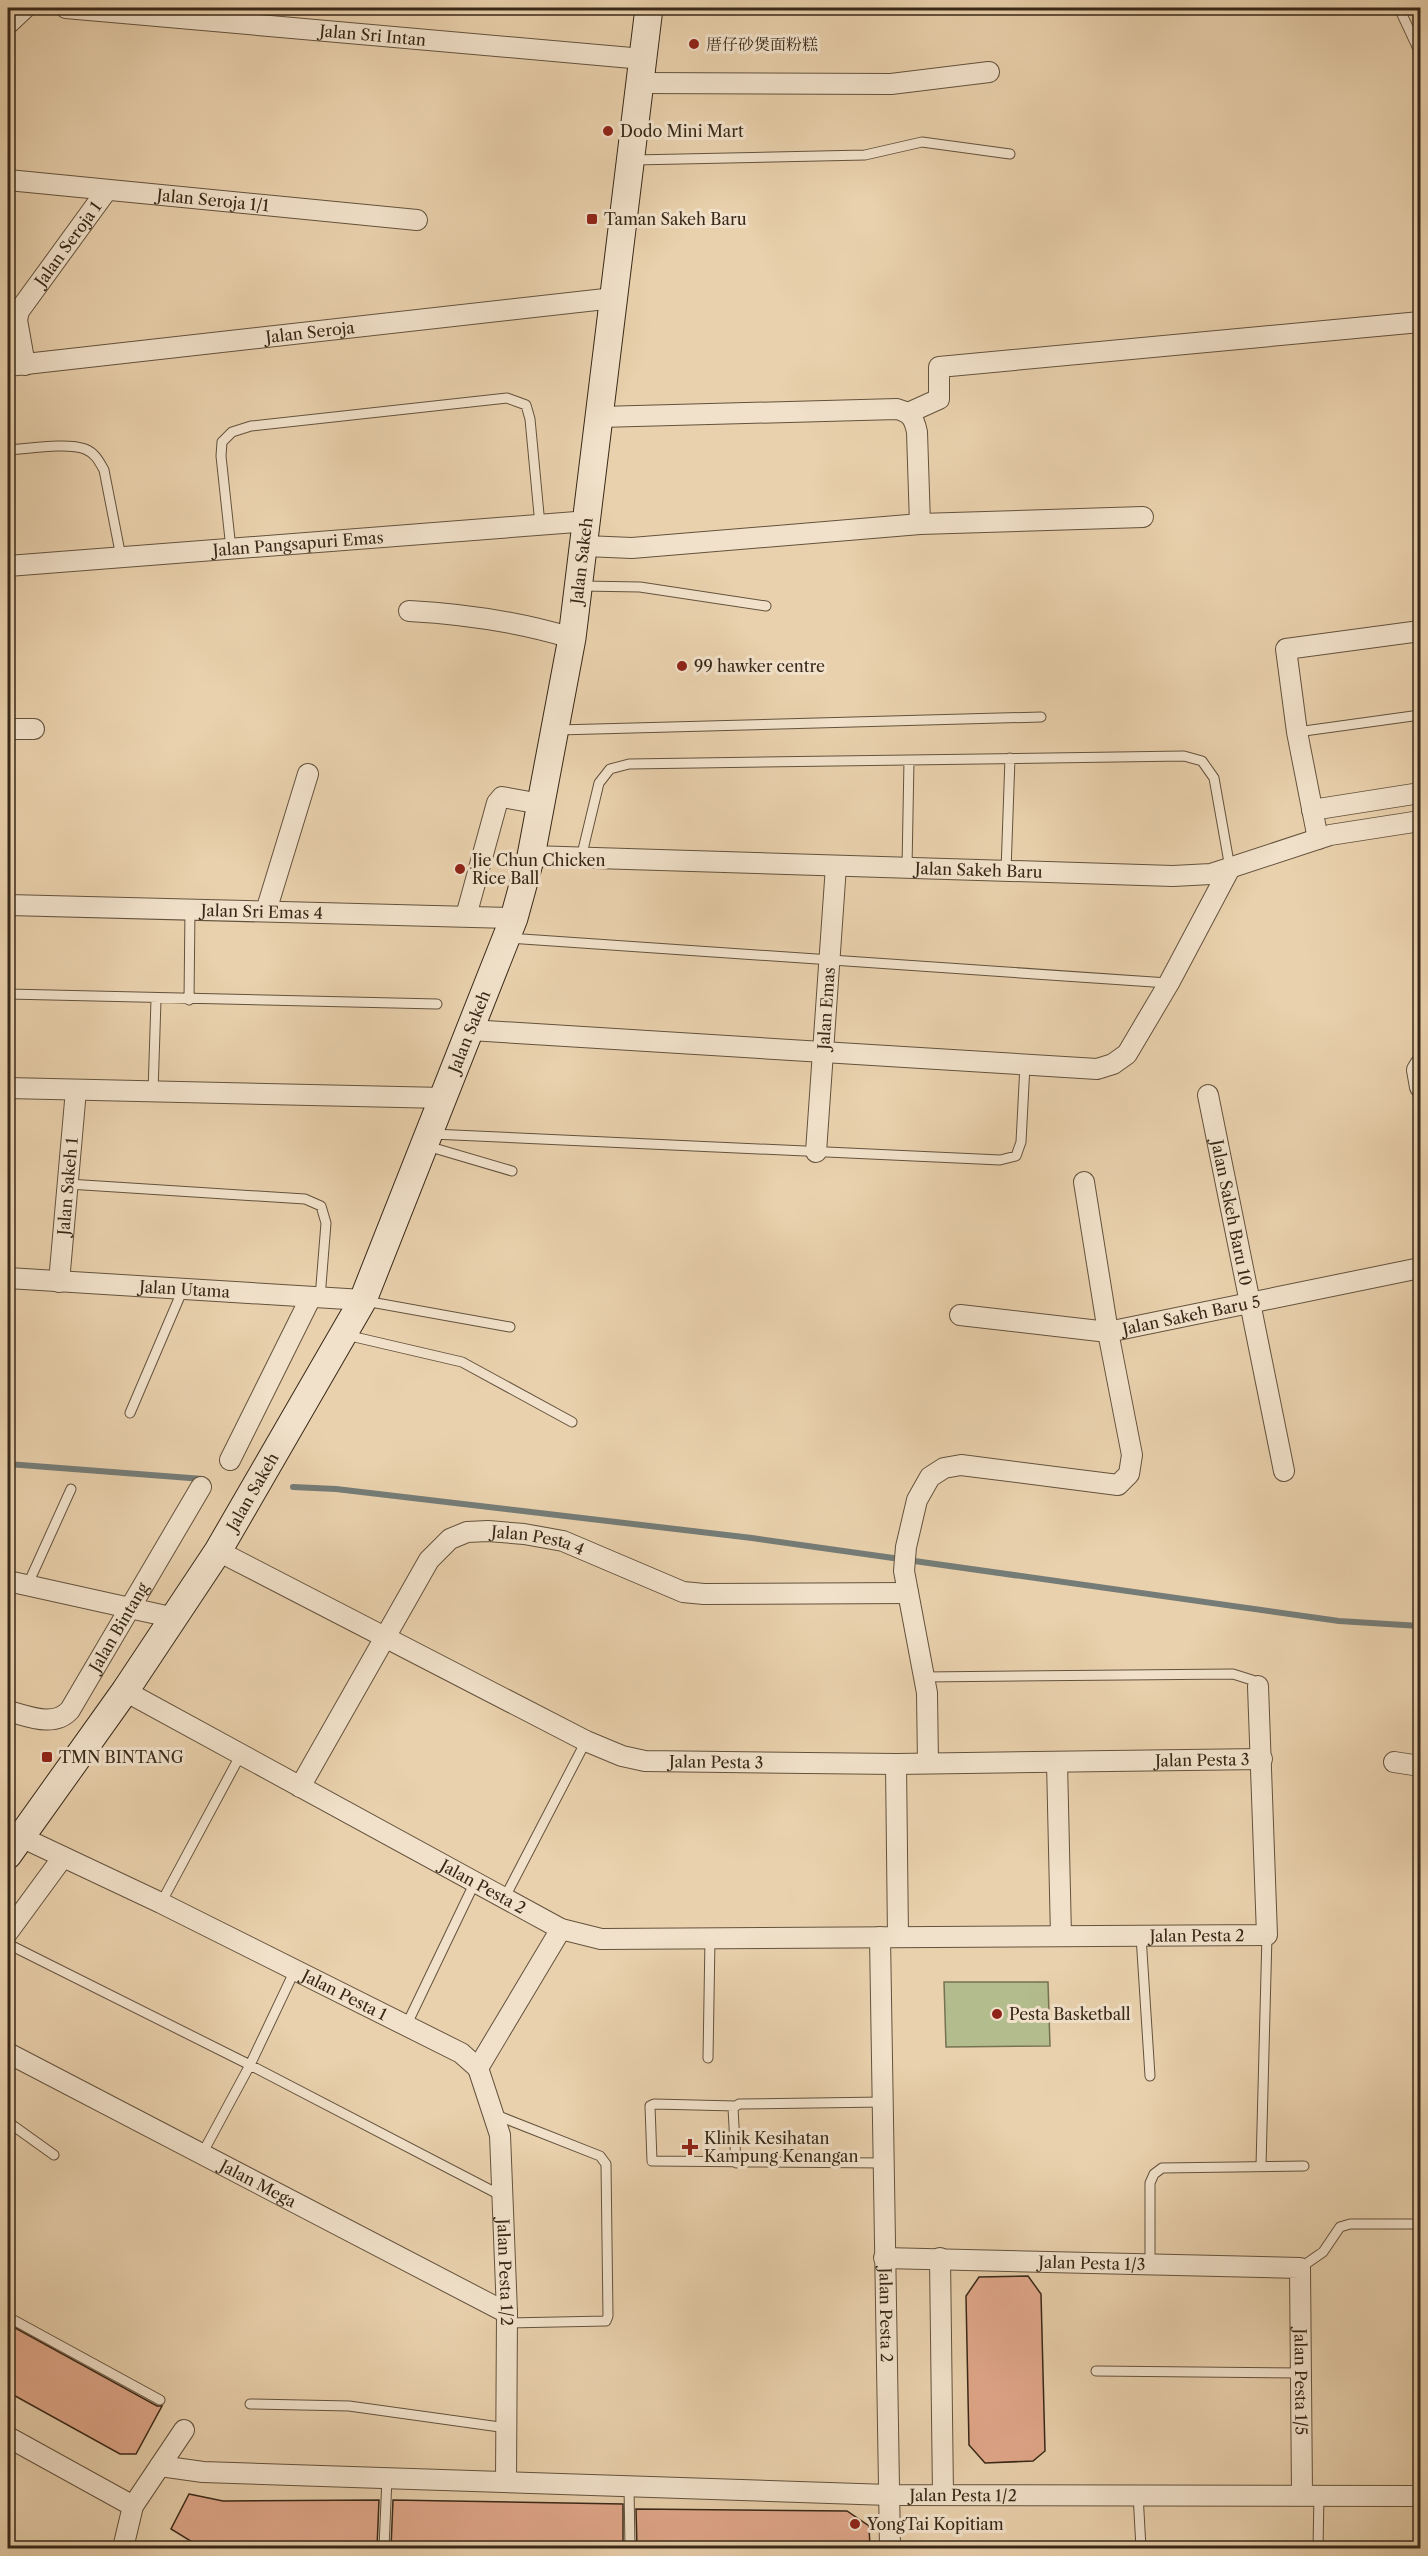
<svg xmlns="http://www.w3.org/2000/svg" width="1428" height="2556" viewBox="0 0 1428 2556" font-family="'Libre Caslon Text','Noto Serif SC',serif">
<rect width="100%" height="100%" fill="#e9d1ad"/>
<filter id="stains"><feTurbulence type="fractalNoise" baseFrequency=".00333" numOctaves="4"/><feColorMatrix values="0 0 0 0 .2 0 0 0 0 .09 0 0 0 0 .02 0 0 0 .5 -.17"/></filter>
<radialGradient id="worn" r=".72"><stop offset=".6" stop-color="#630" stop-opacity="0"/><stop offset="1" stop-color="#630" stop-opacity=".3"/></radialGradient>
<!-- green -->
<path fill="#b3bc8d" stroke="#767252" stroke-width="1.5" d="M944,1982H1048L1050,2046L946,2047Z"/>
<g fill="none" stroke-linecap="round" stroke-linejoin="round">
<!-- stream -->
<path stroke="#757c77" stroke-width="6" d="M8,1464L203,1479
M293,1487L336,1489L752,1538L1339,1621L1420,1626"/>
</g>
<!-- building -->
<path fill="#e1a88b" stroke="#382818" stroke-width="1.5" d="M1028,2276L1041,2294L1045,2451L1033,2461L985,2463L969,2445L966,2296L979,2277Z
M8,2324L157,2406H162L136,2454H120L8,2392Z
M189,2494L223,2501L379,2500L377,2548H202L171,2529Z
M393,2500L623,2504V2548H391Z
M636,2509L847,2511L869,2526L870,2548H637Z"/>
<g fill="none" stroke-linecap="round" stroke-linejoin="round">
<!-- lane casing -->
<g stroke="#64523d" stroke-width="11">
<path id="lane" d="M1399,8L1420,53
M634,160L865,155L922,142L1010,154
M8,450C27,449 67,442 85,449C95,453 99,461 104,470L121,557
M231,549L221,456L222,442L232,432L251,426L507,398L526,405L530,419L540,525
M582,586L640,587L766,606
M558,730L1041,717
M1297,732L1420,715
M581,858L599,783L610,769L629,764L1184,756L1202,761L1214,778L1230,868
M907,868L909,760
M1006,871L1010,758
M508,938L1168,983
M8,994L437,1004
M189,1000L190,909
M153,1092L156,1000
M432,1134L1000,1160L1016,1156L1021,1142L1025,1065
M427,1146L512,1171
M68,1184L305,1199L321,1206L326,1223L320,1298
M365,1301L510,1327
M346,1335L462,1362L572,1422
M130,1413L183,1289
M28,1584L71,1489
M924,1677L1233,1674L1252,1680L1258,1686
M504,1899L586,1741
M161,1903L241,1754
M1141,1936L1150,2076
M8,1944L250,2065L502,2196
M406,2026L475,1882
M708,2058L710,1939
M735,2106L654,2104L650,2106L652,2161L883,2163
M496,2115L600,2156L606,2164L608,2316L606,2321L507,2323
M8,2122L54,2155
M202,2154L250,2065L295,1970
M736,2163L733,2108L739,2104L883,2102
M1261,2166L1267,1935
M1150,2264V2183L1154,2174L1162,2168L1304,2166
M1300,2268L1323,2252L1340,2227L1350,2224H1420
M8,2317L160,2400
M1096,2371L1301,2373
M250,2404L349,2406L507,2428
M629,2486L630,2548
M1138,2494L1141,2548
M384,2548L387,2478
M1318,2548L1319,2494"/>
</g>
<!-- street casing -->
<g stroke="#64523d" stroke-width="22">
<g id="street">
<path id="s1" d="M66,8L643,59"/>
<path d="M8,24L25,8"/>
<path d="M640,83L891,84L989,72"/>
<path id="s2" d="M8,180L417,220"/>
<path id="s3" d="M25,365L17,320L19,311L107,190"/>
<path id="s4" d="M8,366L614,298"/>
<path d="M908,413L939,399V367L1420,322"/>
<path d="M600,417L897,409C911,413 914,418 917,432L920,524"/>
<path d="M585,546L632,548L920,524L1143,517"/>
<path id="s5" d="M8,566L589,521"/>
<path d="M409,611C465,614 519,622 572,638"/>
<path d="M8,729H34"/>
<path d="M1312,810L1420,793"/>
<path d="M1318,839L1297,732L1286,649L1420,631"/>
<path id="s6" d="M531,856L1173,876L1211,874L1330,835L1420,821"/>
<path id="s7" d="M8,905L514,918"/>
<path d="M266,911L308,774"/>
<path d="M466,916L497,803L502,797L541,804"/>
<path d="M470,1030L1097,1069L1113,1064L1127,1054L1169,983L1230,868"/>
<path d="M1420,1065L1417,1070L1420,1087"/>
<path d="M8,1088L444,1098"/>
<path id="s8" d="M1208,1095L1284,1471"/>
<path id="s9" d="M816,1152L836,866"/>
<path id="s10" d="M8,1278L363,1300"/>
<path id="s11" d="M59,1282L76,1090"/>
<path id="s12" d="M960,1315L1108,1332L1420,1268"/>
<path d="M230,1460L311,1297"/>
<path id="s13" d="M218,1551L586,1741L622,1756L645,1761L896,1764L1262,1759"/>
<path d="M8,1581L175,1618"/>
<path id="s14" d="M125,1691L561,1929L601,1939L1267,1935L1258,1686"/>
<path id="s15" d="M8,1711C28,1716 54,1728 70,1710L201,1487"/>
<path d="M1057,1762L1061,1936"/>
<path d="M1394,1762L1420,1766"/>
<path d="M928,1763L927,1693L904,1571L906,1547L917,1500L930,1477L944,1468L961,1465L1118,1485L1129,1474L1132,1455L1108,1332L1084,1182"/>
<path d="M896,1764L898,1937"/>
<path id="s16" d="M300,1787L429,1560L450,1539L467,1532L488,1531L524,1534L563,1541L683,1592L704,1594L908,1593"/>
<path id="s17" d="M21,1837L161,1903L461,2053L478,2068"/>
<path d="M8,1932L63,1857"/>
<path id="s18" d="M880,1937L890,2548"/>
<path id="s19" d="M8,2053L507,2313"/>
<path id="s20" d="M478,2068L500,2135L507,2313L506,2482"/>
<path d="M478,2068L561,1929"/>
<path id="s21" d="M884,2258L1300,2268L1302,2494"/>
<path d="M940,2258L943,2495"/>
<path d="M8,2437L133,2506"/>
<path id="s22" d="M160,2466L203,2472L889,2495L1420,2496"/>
<path d="M123,2548L133,2506L184,2430"/>
</g>
</g>
<!-- secondary casing -->
<g stroke="#382818" stroke-width="29">
<g id="secondary">
<path id="s23" d="M8,1855L125,1691L218,1551L363,1300L514,918L531,856L572,638L649,8"/>
</g>
</g>
<!-- lane -->
<use href="#lane" stroke="#f1e1ca" stroke-width="9"/>
<!-- street -->
<use href="#street" stroke="#f1e1ca" stroke-width="20"/>
<!-- secondary -->
<use href="#secondary" stroke="#f1e1ca" stroke-width="27"/>
</g>
<!-- markers -->
<g fill="#8f2418" stroke="#f1e1ca" stroke-width="2">
<circle cx="694" cy="44" r="6"/>
<circle cx="608" cy="131" r="6"/>
<rect x="586" y="213" width="12" height="12" rx="3"/>
<circle cx="682" cy="666" r="6"/>
<circle cx="460" cy="869" r="6"/>
<rect x="41" y="1751" width="12" height="12" rx="3"/>
<circle cx="997" cy="2014" r="6"/>
<path d="M687 2138h6v6h6v6h-6v6h-6v-6h-6v-6h6z"/>
<circle cx="855" cy="2524" r="6"/>
</g>
<g text-anchor="middle" dominant-baseline="central" stroke-width="6" stroke-linejoin="round" paint-order="stroke">
<!-- street labels -->
<g font-size="16" fill="#382818" stroke="#f1e1ca">
<text stroke="none"><textPath href="#s1" startOffset="308">Jalan Sri Intan</textPath></text>
<text stroke="none"><textPath href="#s2" startOffset="206">Jalan Seroja 1/1</textPath></text>
<text stroke="none"><textPath href="#s3" startOffset="138">Jalan Seroja 1</textPath></text>
<text stroke="none"><textPath href="#s4" startOffset="304">Jalan Seroja</textPath></text>
<text stroke="none"><textPath href="#s5" startOffset="291">Jalan Pangsapuri Emas</textPath></text>
<text stroke="none"><textPath href="#s23" startOffset="1434">Jalan Sakeh</textPath></text>
<text stroke="none"><textPath href="#s6" startOffset="448">Jalan Sakeh Baru</textPath></text>
<text stroke="none"><textPath href="#s7" startOffset="254">Jalan Sri Emas 4</textPath></text>
<text stroke="none"><textPath href="#s9" startOffset="144">Jalan Emas</textPath></text>
<text stroke="none"><textPath href="#s23" startOffset="948">Jalan Sakeh</textPath></text>
<text stroke="none"><textPath href="#s11" startOffset="96">Jalan Sakeh 1</textPath></text>
<text stroke="none"><textPath href="#s8" startOffset="120">Jalan Sakeh Baru 10</textPath></text>
<text stroke="none"><textPath href="#s10" startOffset="177">Jalan Utama</textPath></text>
<text stroke="none"><textPath href="#s12" startOffset="234">Jalan Sakeh Baru 5</textPath></text>
<text stroke="none"><textPath href="#s23" startOffset="438">Jalan Sakeh</textPath></text>
<text stroke="none"><textPath href="#s16" startOffset="381">Jalan Pesta 4</textPath></text>
<text stroke="none"><textPath href="#s15" startOffset="162">Jalan Bintang</textPath></text>
<text stroke="none"><textPath href="#s13" startOffset="1034">Jalan Pesta 3</textPath></text>
<text stroke="none"><textPath href="#s13" startOffset="548">Jalan Pesta 3</textPath></text>
<text stroke="none"><textPath href="#s14" startOffset="408">Jalan Pesta 2</textPath></text>
<text stroke="none"><textPath href="#s14" startOffset="1134">Jalan Pesta 2</textPath></text>
<text stroke="none"><textPath href="#s17" startOffset="360">Jalan Pesta 1</textPath></text>
<text stroke="none"><textPath href="#s19" startOffset="282">Jalan Mega</textPath></text>
<text stroke="none"><textPath href="#s21" startOffset="208">Jalan Pesta 1/3</textPath></text>
<text stroke="none"><textPath href="#s20" startOffset="208">Jalan Pesta 1/2</textPath></text>
<text stroke="none"><textPath href="#s18" startOffset="378">Jalan Pesta 2</textPath></text>
<text stroke="none"><textPath href="#s21" startOffset="530">Jalan Pesta 1/5</textPath></text>
<text stroke="none"><textPath href="#s22" startOffset="804">Jalan Pesta 1/2</textPath></text>
</g>
<!-- poi labels -->
<g font-size="16" fill="#382818" stroke="#f1e1ca" text-anchor="start">
<text x="706" y="44">厝仔砂煲面粉糕</text>
<text x="620" y="131">Dodo Mini Mart</text>
<text x="604" y="219">Taman Sakeh Baru</text>
<text x="694" y="666">99 hawker centre</text>
<text x="472" y="860">Jie Chun Chicken<tspan x="472" dy="18">Rice Ball</tspan></text>
<text x="59" y="1757">TMN BINTANG</text>
<text x="1009" y="2014">Pesta Basketball</text>
<text x="704" y="2138">Klinik Kesihatan<tspan x="704" dy="18">Kampung Kenangan</tspan></text>
<text x="867" y="2524">YongTai Kopitiam</text>
</g>
</g>
<!-- margin -->
<rect width="1428" height="2556" fill="none" stroke="#e9d1ad" stroke-width="30"/>
<rect x="9" y="9" width="1410" height="2538" fill="none" stroke="#382818" stroke-width="3"/>
<rect x="15" y="15" width="1398" height="2526" fill="none" stroke="#382818" stroke-width="1.5"/>
<rect width="100%" height="100%" filter="url(#stains)"/>
<rect width="100%" height="100%" fill="url(#worn)"/>
</svg>
